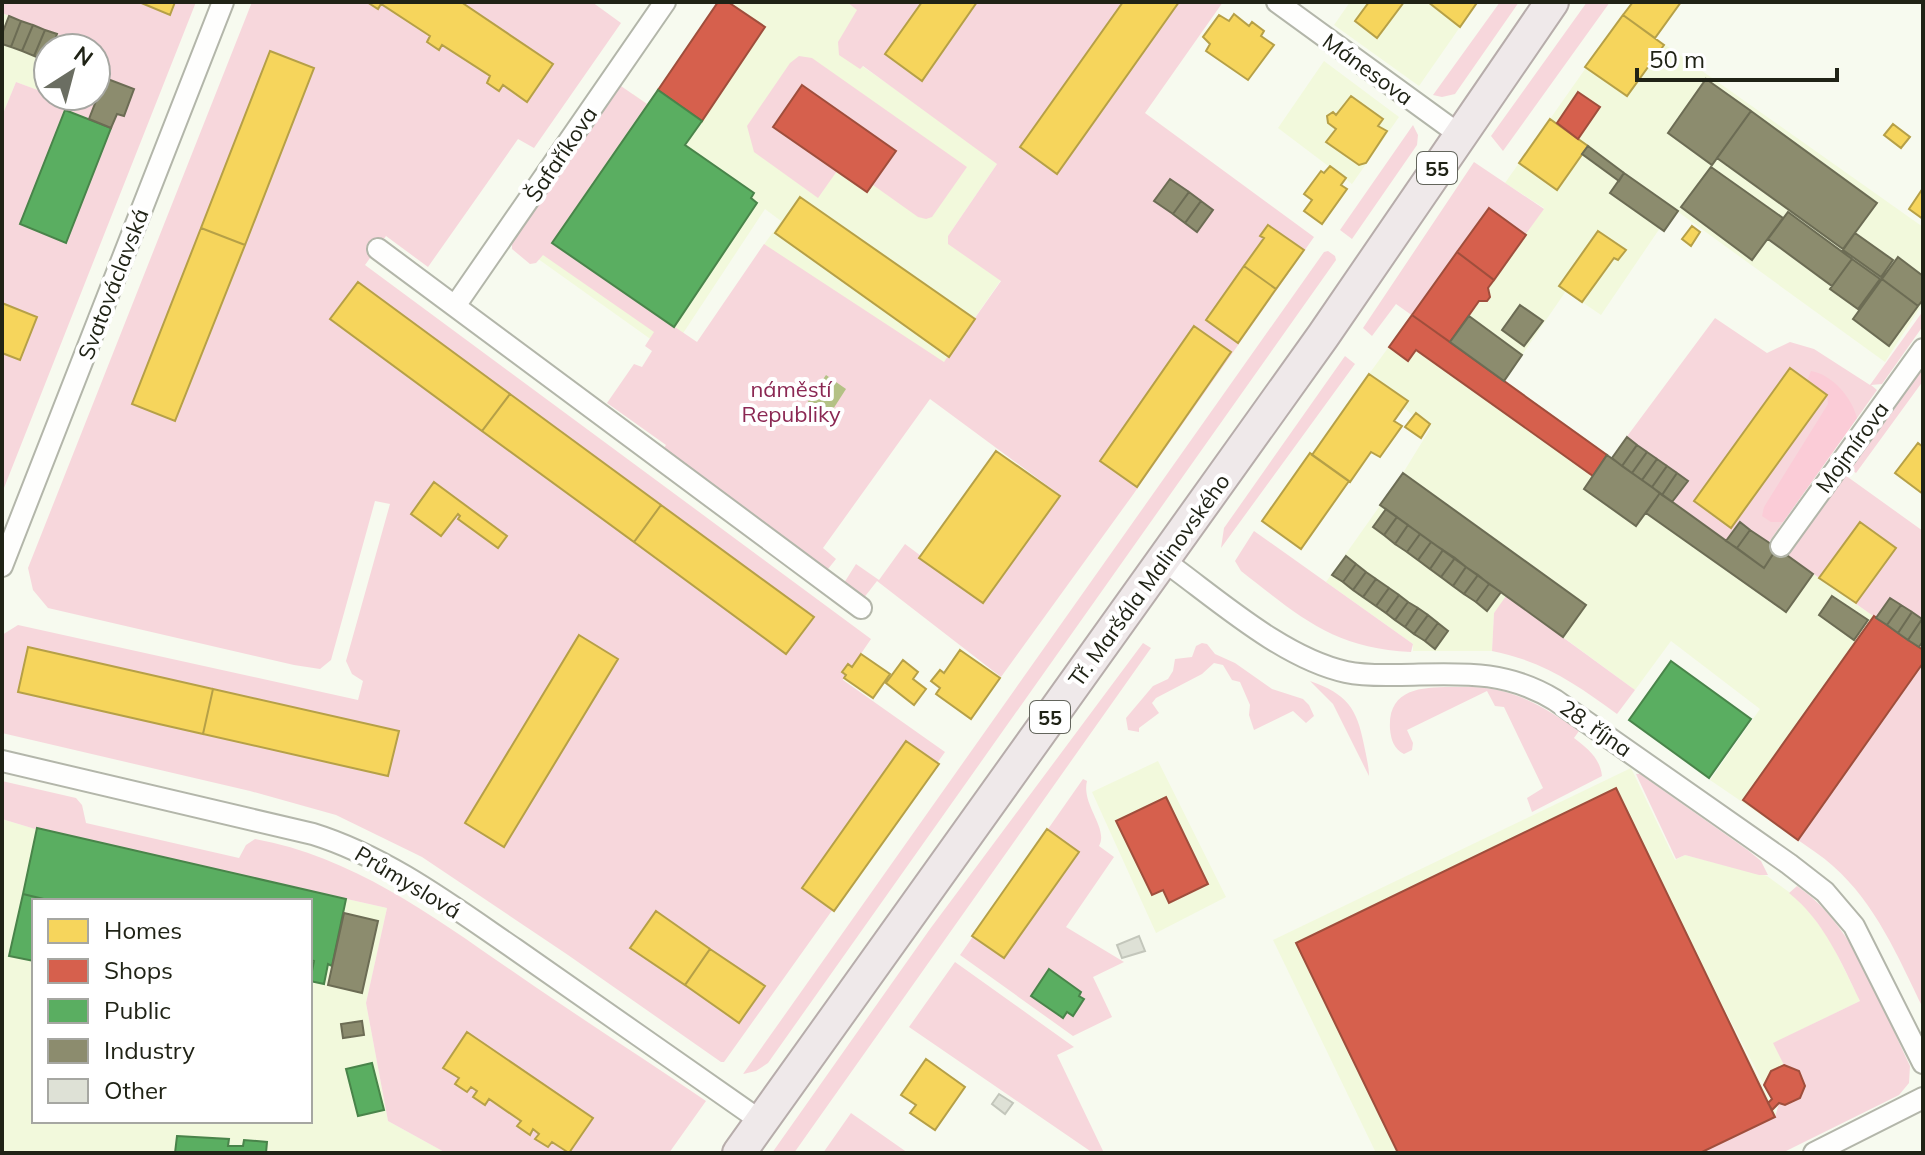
<svg xmlns="http://www.w3.org/2000/svg" width="1925" height="1155" viewBox="0 0 1925 1155" font-family="Mulish,sans-serif">
<rect width="100%" height="100%" fill="#f7faef"/>
<!-- built -->
<path fill="#f2f9dc" fill-rule="evenodd" d="M726,2H847L858,10L859,69L862,66L999,161L948,236L949,244L1001,280L936,374L760,250L781,221L765,209L670,353L527,251L633,94L691,135Z
M1350,2H1427L1460,27L1419,86L1334,25Z
M2,13L91,48H48V94L16,82L2,116Z
M1623,15L1923,227V303L1885,362L1550,119Z
M1324,61L1399,117L1352,184L1278,128Z
M1581,153L1619,181L1610,193L1660,228L1601,315L1566,291L1522,355L1467,315L1544,208L1505,183L1519,163L1557,190Z
M1412,315L1725,540L1739,522L1866,611L1923,607V663L1798,840L1710,780L1760,709L1671,641L1635,690L1507,596L1494,613L1492,651H1413V644L1326,582L1403,473L1430,429L1403,407L1408,400L1369,374Z
M1158,761L1226,897L1156,933L1092,792Z
M1631,768L1675,860L1685,855L1767,876L1793,895L1808,910L1830,940L1860,1001L1774,1043L1784,1065L1764,1085L1714,989L1790,1141L1764,1153H1376L1273,940Z
M2,819L35,829L387,908L366,1003L388,1121L446,1153H2ZM34,901H310V1121H34Z"/>
<!-- green -->
<path fill="#f7d7dc" d="M2,2H196L2,493V116L16,82L73,103L76,96H96V48H90L2,13Z
M252,2H592L621,23L534,148L518,139L428,267L386,236L365,265L871,639L843,680L945,752L724,1062H721L568,955L422,857L336,815L250,791L2,733V635L18,625L358,700L363,681L352,674L346,661L390,504L375,501L331,660L320,669L294,665L48,608L33,590L28,568Z
M847,2H1223L1145,113L1314,237L1132,496L1001,677L877,581L863,599L854,595L844,583L856,564L879,580L905,544L984,603L1060,495L930,399L823,548L836,559L828,569L818,568L661,452L666,445L607,403L634,364L642,367L652,351L645,346L654,332L543,255L536,263L530,264L512,249V236L618,84L647,104L551,243L697,342L764,244L944,362L1001,281L948,244V236L997,164L863,66L860,69L839,55L838,42L857,10Z
M1500,2H1519L1455,94L1442,97L1433,95Z
M1587,2H1610L1503,151L1491,136Z
M799,56L812,58L967,167L932,217L926,219L918,217L873,185L867,193L837,171L818,198L754,152L747,126L790,63Z
M1413,125L1418,135L1417,145L1352,239L1340,230Z
M1474,162L1544,209L1448,341L1396,304L1372,336L1363,328Z
M1328,251L1335,256L1336,260L768,1063L756,1071L743,1074L1324,252Z
M1923,311V326L1882,384L1871,385L1877,390L1769,542L1739,522L1726,540L1611,458L1715,318L1767,353L1790,342L1814,349L1870,385Z
M1345,356L1355,364L1221,548L1224,528Z
M1923,366V381L1856,473L1852,470V464Z
M1845,475L1923,531V651L1788,556Z
M1254,531L1413,644L1411,652C1333,648 1300,617 1241,571L1235,561Z
M1506,596L1635,690L1617,714C1576,684 1543,661 1492,651L1494,613Z
M1143,643L1151,648L794,1153H772L930,929Z
M1202,643L1207,644L1215,654L1235,663L1272,689L1303,699L1309,705L1314,716L1306,723L1293,711L1254,730L1249,715L1250,705L1240,682L1232,680L1223,665L1214,663L1202,674L1156,698L1152,703L1159,713L1139,728V732L1128,730L1126,718L1153,686L1168,679L1173,671L1175,659L1192,657L1196,646Z
M1923,663V1008C1898,957 1876,904 1833,866C1822,856 1809,848 1798,840Z
M1310,681C1347,694 1357,708 1364,745C1366,755 1369,767 1369,776L1333,704Z
M1471,687C1514,688 1545,707 1579,731L1574,738C1588,749 1600,758 1602,776L1532,812L1527,798L1543,788L1504,707L1495,706L1487,691L1407,730L1413,743L1412,750L1404,754C1394,749 1391,740 1390,729C1387,680 1438,688 1471,687Z
M1636,774H1640L1749,851L1761,861L1768,875H1759L1685,855L1676,859Z
M1083,779L1087,781C1081,805 1109,828 1099,846L1114,857L1066,927L1124,962L1093,977L1112,1017L1073,1036L960,955Z
M2,781L76,798L82,805L86,823L239,858L246,845L255,839C361,858 447,927 534,986C591,1025 649,1062 706,1101L669,1153H446L388,1121L366,1003L387,908L35,829L2,819Z
M1797,886C1854,924 1881,1006 1910,1066L1909,1083L1899,1095L1782,1153H1700L1775,1117L1779,1103L1785,1105L1800,1098L1805,1085L1799,1071L1784,1065L1773,1043L1860,1001C1841,962 1824,921 1789,893Z
M955,962L1074,1047L1057,1055L1104,1153H1093L909,1027Z
M851,1113L908,1153H823Z"/>
<!-- forest -->
<path fill="#fbccd7" d="M1811,371C1833,375 1852,398 1857,418L1783,522H1771L1762,516L1764,507L1828,404L1827,395L1807,381Z"/>
<!-- water -->
<path fill="#b4c185" d="M826,375L846,389L828,417L807,403Z"/>
<!-- homes -->
<path fill="#f6d55c" stroke="#b6a047" stroke-width="2" d="M139,2H175L170,15Z
M367,2H461L553,64L527,102L503,85L499,91L487,83L490,76L442,45L439,50L427,42L430,36L381,4L378,9Z
M922,2H977L922,81L885,54Z
M1123,2H1179L1057,174L1020,147Z
M1369,2H1404L1377,38L1355,21Z
M1428,2H1474L1476,4L1460,27Z
M1633,2H1681L1655,38L1623,15Z
M1234,14L1249,26L1252,22L1264,31L1261,36L1274,45L1248,80L1206,51L1210,44L1203,37L1219,15L1229,21Z
M1623,15L1664,45L1627,96L1585,67Z
M270,51L314,68L245,245L201,228Z
M1351,96L1383,119L1378,126L1387,131L1366,163L1359,165L1326,142L1336,129L1328,123L1327,116L1333,112L1336,115Z
M1550,119L1588,146L1557,190L1519,163Z
M1893,124L1910,137L1901,148L1884,135Z
M1330,166L1346,178L1341,185L1347,189L1322,224L1304,211L1312,200L1304,194L1321,171L1324,173Z
M1923,188V219L1909,209Z
M800,197L975,319L949,357L775,233Z
M1268,225L1304,250L1276,289L1244,266L1264,238L1260,236Z
M1692,226L1700,232L1691,246L1682,239Z
M201,228L245,245L175,421L132,404Z
M1598,231L1626,250L1618,260L1614,258L1582,302L1559,286Z
M1244,266L1276,289L1238,343L1206,320Z
M358,282L510,394L482,431L330,319Z
M2,303L37,317L20,360L2,353Z
M1194,326L1231,352L1137,487L1100,461Z
M1790,368L1827,395L1731,528L1694,501Z
M1369,374L1408,401L1394,421L1402,426L1380,457L1371,452L1350,482L1312,455Z
M510,394L661,505L634,542L482,431Z
M1416,413L1430,424L1421,438L1405,427Z
M1918,443L1923,447V494L1895,473Z
M996,451L1060,496L983,603L919,558Z
M1310,453L1349,481L1301,549L1262,521Z
M434,482L507,536L498,548L458,519L460,516L458,514L441,536L411,514Z
M661,505L814,617L786,654L634,542Z
M1860,522L1896,548L1856,603L1819,578Z
M579,635L618,659L504,847L465,823Z
M28,647L213,689L203,734L18,692Z
M960,650L1000,678L971,719L936,694L940,688L931,681L940,670L944,673Z
M861,654L890,674L873,698L844,678L846,675L842,672L848,664L852,667Z
M903,660L918,672L913,679L926,689L914,705L886,683Z
M213,689L399,731L388,776L203,734Z
M906,741L939,764L834,911L802,888Z
M1047,829L1079,852L1004,958L972,936Z
M656,911L710,949L685,985L630,948Z
M710,949L765,986L739,1023L685,985Z
M467,1032L593,1118L569,1153L552,1142L548,1147L535,1139L539,1134L533,1129L530,1135L517,1126L521,1121L489,1099L485,1105L473,1097L477,1091L471,1087L467,1092L455,1084L459,1078L443,1068Z
M926,1059L965,1087L935,1130L910,1113L916,1105L901,1095Z"/>
<!-- shops -->
<path fill="#d6604d" stroke="#9f4e3c" stroke-width="2" d="M718,2H728L765,27L702,121L658,90Z
M802,85L896,151L867,192L773,127Z
M1578,92L1600,107L1578,139L1557,123Z
M1489,208L1526,235L1494,280L1457,252Z
M1457,252L1494,280L1488,288L1490,297L1487,301H1479L1450,342L1412,315Z
M1412,315L1607,455L1593,476L1416,350L1408,361L1389,347Z
M1874,616L1923,650V663L1798,840L1743,800Z
M1616,788L1775,1117L1700,1153H1398L1296,943Z
M1166,797L1208,884L1169,903L1163,890L1152,895L1116,821Z
M1784,1065L1799,1071L1805,1086L1800,1098L1785,1105L1779,1103L1772,1110L1768,1103L1772,1099L1764,1085L1771,1071Z"/>
<!-- public -->
<path fill="#5aae61" stroke="#49844a" stroke-width="2" d="M658,90L702,121L685,145L754,193L751,198L757,203L674,327L552,243Z
M65,110L111,128L66,243L20,224Z
M1671,661L1751,719L1709,778L1629,720Z
M37,828L346,899L332,966L328,964L324,984L310,981L314,961L310,960V901H52L23,894Z
M23,894L52,901H34V961L9,956Z
M1049,969L1081,992L1079,996L1084,999L1073,1016L1067,1012L1063,1018L1031,996Z
M372,1063L384,1110L358,1116L346,1069Z
M177,1136L229,1139L228,1146H243L244,1140L267,1142L266,1153H175Z"/>
<!-- industry -->
<path fill="#8c8c6e" stroke="#6c6c54" stroke-width="2" d="M9,16L21,21L11,47L2,44V34Z
M21,21L33,25L22,51L11,47Z
M33,25L45,30L34,56L22,51Z
M45,30L57,34L52,48H48L47,61L34,56Z
M105,78L134,89L124,116L117,114L111,128L89,119Z
M1706,79L1751,111L1712,165L1668,133Z
M1751,111L1877,203L1843,249L1717,158Z
M1588,146L1624,173L1619,181L1582,154Z
M1711,167L1783,218L1752,260L1681,207Z
M1624,173L1678,211L1664,231L1610,193Z
M1170,179L1189,192L1173,214L1154,201Z
M1189,192L1201,201L1185,223L1173,214Z
M1201,201L1213,210L1197,232L1185,223Z
M1788,212L1852,259L1832,286L1768,239Z
M1855,233L1893,260L1881,277L1843,250Z
M1898,257L1923,276V300L1918,306L1882,279Z
M1852,259L1880,279L1858,309L1830,289Z
M1882,279L1918,306L1889,346L1853,319Z
M1520,305L1543,321L1524,346L1502,330Z
M1469,316L1522,355L1504,381L1450,342Z
M1627,437L1637,445L1622,466L1612,458Z
M1637,445L1647,452L1632,473L1622,466Z
M1647,452L1657,459L1642,480L1632,473Z
M1607,455L1660,493L1636,526L1584,489Z
M1657,459L1667,466L1652,487L1642,480Z
M1667,466L1677,473L1662,495L1652,487Z
M1403,473L1586,605L1563,637L1380,505Z
M1677,473L1688,481L1672,502L1662,495Z
M1660,493L1764,568L1777,548L1813,574L1786,612L1646,513Z
M1386,509L1397,517L1384,535L1373,527Z
M1397,517L1408,525L1395,544L1384,535Z
M1740,522L1750,530L1737,548L1726,541Z
M1408,525L1420,534L1407,552L1395,544Z
M1750,530L1777,548L1764,568L1737,548Z
M1420,534L1431,542L1418,560L1407,552Z
M1431,542L1443,550L1430,569L1418,560Z
M1443,550L1455,558L1441,577L1430,569Z
M1346,556L1356,564L1343,582L1332,575Z
M1455,558L1466,567L1453,586L1441,577Z
M1356,564L1366,572L1353,590L1343,582Z
M1466,567L1478,575L1464,594L1453,586Z
M1366,572L1376,579L1363,597L1353,590Z
M1478,575L1489,584L1476,602L1464,594Z
M1376,579L1389,588L1376,606L1363,597Z
M1489,584L1501,592L1487,611L1476,602Z
M1389,588L1399,595L1386,613L1376,606Z
M1399,595L1408,602L1395,620L1386,613Z
M1832,596L1868,620L1854,640L1819,615Z
M1890,598L1901,605L1887,625L1876,618Z
M1408,602L1418,608L1405,627L1395,620Z
M1901,605L1912,612L1898,633L1887,625Z
M1418,608L1428,615L1414,634L1405,627Z
M1912,612L1922,619L1908,640L1898,633Z
M1428,615L1438,623L1425,641L1414,634Z
M1922,619L1923,641L1919,647L1908,640Z
M1438,623L1448,631L1435,649L1425,641Z
M344,913L378,921L362,993L328,985Z
M362,1021L364,1035L343,1038L341,1024Z"/>
<!-- building -->
<path fill="#dee1d6" stroke="#c3c6bb" stroke-width="2" d="M1139,936L1145,951L1122,958L1117,945Z
M999,1094L1013,1103L1005,1114L992,1104Z"/>
<g fill="none" stroke-linecap="round" stroke-linejoin="round">
<!-- street casing -->
<g stroke="#b3b6aa" stroke-width="24">
<path id="street" d="M1277,2L1460,135
M378,249L861,608
M455,306L665,2
M1781,546L1923,349
M1163,560C1216,598 1282,658 1346,672C1364,676 1382,675 1401,675C1459,674 1504,669 1555,700L1789,864L1825,892L1854,926L1923,1063
M2,566L223,2
M2,761L313,834C387,857 452,906 515,949C597,1006 679,1064 761,1121
M1814,1153L1923,1098"/>
</g>
<!-- primary casing -->
<g stroke="#b7adab" stroke-width="36">
<path id="primary" d="M739,1153L1323,336L1552,2"/>
</g>
<!-- street -->
<use href="#street" stroke="#fefefd" stroke-width="20"/>
<!-- primary -->
<use href="#primary" stroke="#efe9ea" stroke-width="32"/>
</g>
<g text-anchor="middle" dominant-baseline="central" stroke-width="8" stroke-linejoin="round" paint-order="stroke">
<!-- shield labels -->
<g fill="#fff" stroke="#63655c" stroke-width="2">
<rect x="1417" y="152" width="40" height="32" rx="6"/>
<rect x="1030" y="701" width="40" height="32" rx="6"/>
</g>
<g font-size="20" font-weight="bold" fill="#202316">
<text x="1437" y="168">55</text>
<text x="1050" y="717">55</text>
</g>
<!-- street labels -->
<g font-size="22" fill="#202316" stroke="#fff">
<text transform="translate(1368 69) rotate(36)">Mánesova</text>
<text transform="translate(561 154) rotate(-56)">Šafaříkova</text>
<text transform="translate(113 284) rotate(-69)">Svatováclavská</text>
<text transform="translate(1852 447) rotate(-54)">Mojmírova</text>
<text transform="translate(1149 580) rotate(-54)">Tř. Maršála Malinovského</text>
<text transform="translate(1596 728) rotate(35)">28. října</text>
<text transform="translate(408 882) rotate(31)">Průmyslová</text>
</g>
<!-- park labels -->
<g font-size="22" fill="#8b2853" stroke="#fff">
<text x="791" y="389">náměstí<tspan x="791" dy="25">Republiky</tspan></text>
</g>
</g>
<!-- border -->
<rect width="1925" height="1155" fill="none" stroke="#202316" stroke-width="8"/>
<!-- legend -->
<rect x="32" y="899" width="280" height="224" fill="#ffffff" stroke="#a6a7a2" stroke-width="2"/>
<rect x="48" y="919" width="40" height="24" fill="#f6d55c" stroke="#a6a7a2" stroke-width="2"/>
<text x="104" y="939" font-size="24" fill="#202316">Homes</text>
<rect x="48" y="959" width="40" height="24" fill="#d6604d" stroke="#a6a7a2" stroke-width="2"/>
<text x="104" y="979" font-size="24" fill="#202316">Shops</text>
<rect x="48" y="999" width="40" height="24" fill="#5aae61" stroke="#a6a7a2" stroke-width="2"/>
<text x="104" y="1019" font-size="24" fill="#202316">Public</text>
<rect x="48" y="1039" width="40" height="24" fill="#8c8c6e" stroke="#a6a7a2" stroke-width="2"/>
<text x="104" y="1059" font-size="24" fill="#202316">Industry</text>
<rect x="48" y="1079" width="40" height="24" fill="#dee1d6" stroke="#a6a7a2" stroke-width="2"/>
<text x="104" y="1099" font-size="24" fill="#202316">Other</text>
<!-- north arrow -->
<g transform="translate(72 72) rotate(36)"><circle r="38" fill="#ffffff" stroke="#a6a7a2" stroke-width="2"/>
<path d="M0-6L14 30L0 20L-14 30Z" fill="#6b6e62"/>
<text y="-12" font-size="22" font-weight="bold" text-anchor="middle" fill="#202316">N</text>
</g>
<!-- scale -->
<path d="M1637 68v12h200v-12" fill="none" stroke="#202316" stroke-width="4"/>
<text x="1649" y="68" font-size="24" fill="#202316" stroke="#ffffff" stroke-width="6" paint-order="stroke">50 m</text>
</svg>
